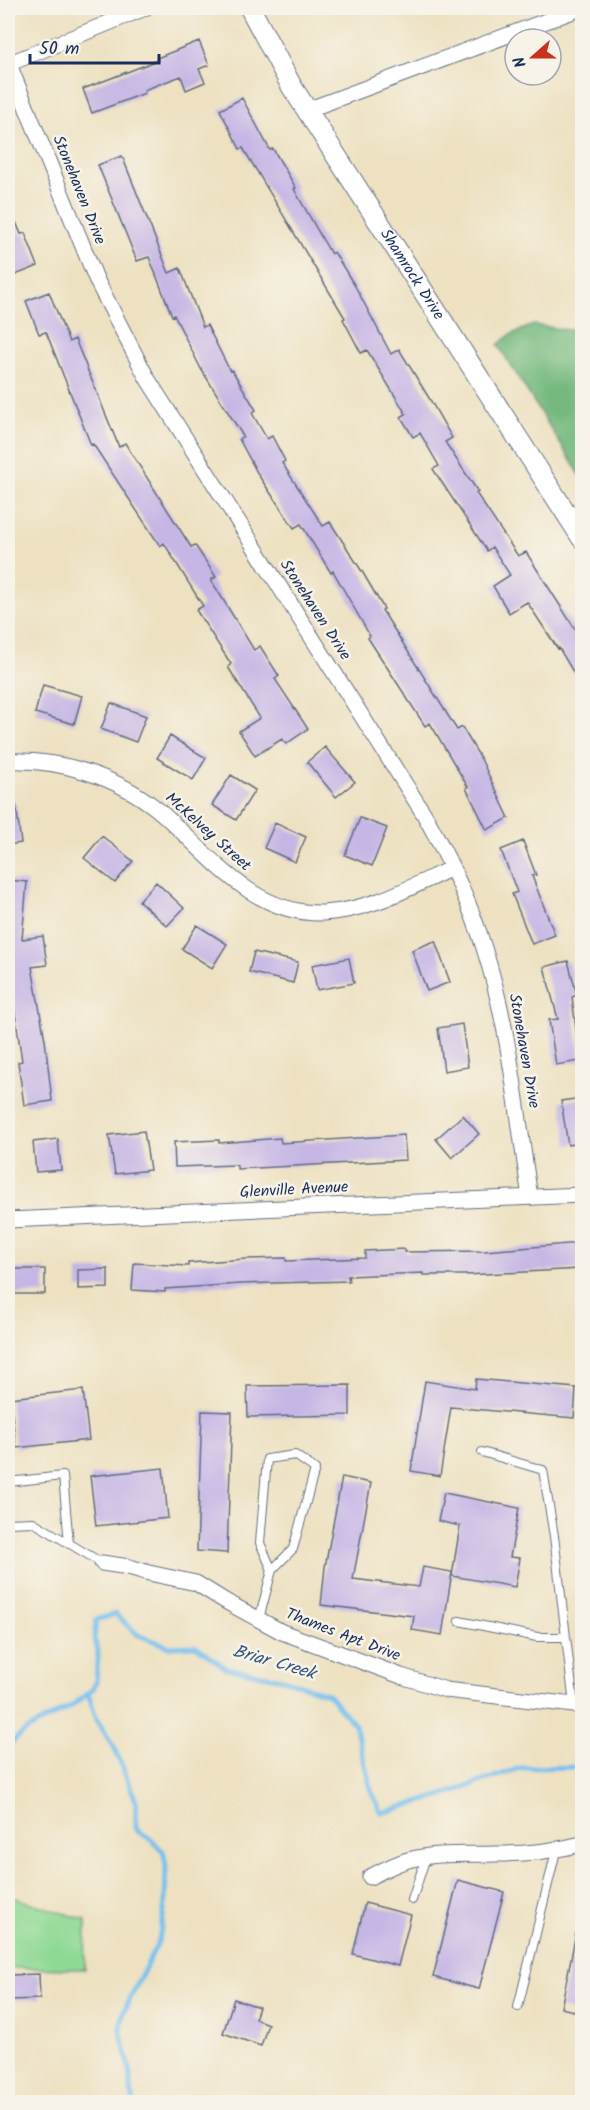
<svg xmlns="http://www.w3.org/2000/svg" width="590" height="2110" viewBox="0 0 590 2110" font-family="Kalam,sans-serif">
<rect width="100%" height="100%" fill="#f7f3e8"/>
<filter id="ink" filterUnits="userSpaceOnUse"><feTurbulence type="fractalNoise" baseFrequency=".0167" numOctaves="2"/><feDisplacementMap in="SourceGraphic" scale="12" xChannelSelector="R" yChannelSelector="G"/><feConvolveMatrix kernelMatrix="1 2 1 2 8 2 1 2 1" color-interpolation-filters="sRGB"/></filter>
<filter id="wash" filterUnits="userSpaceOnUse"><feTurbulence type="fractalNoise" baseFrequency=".008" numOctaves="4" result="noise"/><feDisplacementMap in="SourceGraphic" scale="24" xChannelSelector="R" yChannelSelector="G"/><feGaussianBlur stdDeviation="1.35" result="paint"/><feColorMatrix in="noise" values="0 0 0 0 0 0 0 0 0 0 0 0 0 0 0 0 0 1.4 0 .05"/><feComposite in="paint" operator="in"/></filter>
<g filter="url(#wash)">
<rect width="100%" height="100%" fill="#ede1c1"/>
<!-- green -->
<path fill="#90d995" stroke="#56847a" stroke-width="1.5" d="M8,1896L86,1920L85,1969L8,1968Z"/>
<!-- forest -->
<path fill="#74b97e" stroke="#48746e" stroke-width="1.5" d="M533,325L568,330L582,327V478L498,345L510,335Z"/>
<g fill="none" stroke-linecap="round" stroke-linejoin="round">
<!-- stream -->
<path stroke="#75bfee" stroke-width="5" d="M88,1693L97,1720L115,1749L136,1801V1830L149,1838L163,1851L166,1865L165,1904L159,1940L124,2011L121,2024V2034L131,2073V2090L134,2102
M8,1745L27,1730L73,1705L93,1689L96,1682L98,1651L94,1639L96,1620L115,1614L138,1635L170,1647L196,1646L226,1668L283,1679L328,1694L355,1725L372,1793L382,1813L446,1794L520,1768L582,1767"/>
</g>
<g id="blocks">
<!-- building -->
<path fill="#c6b6e5" d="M199,41L209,65L199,69L205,82L186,90L181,76L144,90L145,93L92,113L83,89L158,60L157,58Z
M242,98L270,150L273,149L296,188L294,189L331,254L334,252L355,286L391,354L399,349L429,398L452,438L445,442L478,492L476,493L518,556L526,552L582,640V687L559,648L558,649L527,602L509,613L493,586L510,575L492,547L487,551L433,469L439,466L420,433L413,437L401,417L406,414L367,350L361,353L343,319L345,318L243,148L240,149L220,110Z
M122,156L169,273L180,268L203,327L207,325L230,371L232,370L256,410L252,413L267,439L272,436L285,461L282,463L323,526L330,522L363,573L384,609L382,610L457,730L462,727L481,759L509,818L487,830L466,788L468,787L430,723L425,726L392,675L368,638L370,636L333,571L331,573L301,524L294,528L259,476L239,439L243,436L201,369L174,315L172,316L149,257L137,261L98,165Z
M8,203L21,234L25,233L38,266L8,278Z
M49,292L69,342L75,339L119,447L125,443L191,547L195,545L216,577L211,580L254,650L260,646L279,676L275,679L308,729L286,744L282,739L255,756L239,731L260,718L228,667L231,664L196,610L203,606L164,543L160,546L93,444L91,445L46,332L39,334L26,301Z
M43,685L82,696L74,724L35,713Z
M111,703L146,716L136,742L101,729Z
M170,736L206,758L193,780L157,758Z
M325,747L355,782L336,797L307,762Z
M231,775L255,790L236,820L212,805Z
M8,804H16L21,843L8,845Z
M360,818L387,828L372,866L345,855Z
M275,823L306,837L295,862L264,848Z
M102,836L133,861L115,883L84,858Z
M523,841L536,875L532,876L555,935L532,944L512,894L517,892L501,850Z
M8,880L27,882L22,939L43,936L47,965L32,967L45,1040L52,1101L24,1105L18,1062L22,1061L8,965Z
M156,882L184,908L167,926L139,901Z
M197,925L227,944L212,968L182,949Z
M435,941L450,982L427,991L412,950Z
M254,952L298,962L293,983L249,972Z
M349,958L354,983L317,990L312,965Z
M568,961L577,995L572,997L580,1061L556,1065L549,1020L558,1019L544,967Z
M462,1024L468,1067L444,1071L438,1028Z
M582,1098V1143L568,1145L561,1101Z
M463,1115L479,1134L452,1158L436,1139Z
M144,1131L150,1170L115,1174L109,1135Z
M404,1135L406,1160L237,1169V1165L175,1167L174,1142L219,1140V1143L280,1138L281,1143Z
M58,1139L61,1170L36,1172L33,1142Z
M579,1243L581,1269L466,1275H423V1273L348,1276L349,1281L240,1284L165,1289V1292L132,1290L134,1263L188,1266V1263L246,1259L286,1258V1261L365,1258V1251L405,1249V1252L485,1251Z
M8,1269H45V1294H8Z
M108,1269V1288L78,1289V1270Z
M476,1379L576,1388L574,1418L451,1407L440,1476L411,1471L425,1381L475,1389Z
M350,1385V1415L248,1417L247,1386Z
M83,1390L89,1440L16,1448L10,1398Z
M202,1411L232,1412L227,1553L197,1551Z
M163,1468L168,1518L96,1526L90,1476Z
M342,1477L371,1483L353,1579L419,1587L423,1567L452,1572L442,1635L412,1630L414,1616L321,1605L325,1567Z
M444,1493L519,1508L510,1557L520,1558L515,1587L452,1576L460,1526L438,1521Z
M458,1880L504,1892L479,1989L433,1977Z
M365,1903L411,1915L398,1966L353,1954Z
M576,1933L582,1934V2013L561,2008Z
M39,1974L40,1999L8,2000V1975Z
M234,1999L259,2007L255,2019L268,2024L261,2046L223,2033Z"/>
</g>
</g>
<g filter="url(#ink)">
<use href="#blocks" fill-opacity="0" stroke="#646d81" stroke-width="1.5"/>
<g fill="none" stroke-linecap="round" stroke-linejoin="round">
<!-- service casing -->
<g stroke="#646d81" stroke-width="10">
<path id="service" d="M482,1452L543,1470L554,1536L574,1705
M8,1482L63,1476L69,1544
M8,1523L33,1522L102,1563
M259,1619L272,1570L293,1549L315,1469L295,1455L267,1459L260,1543L272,1570
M459,1621L537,1637H566
M412,1900L426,1857
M518,2007L556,1851"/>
</g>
<!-- minor casing -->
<g stroke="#646d81" stroke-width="17">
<path id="minor" d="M8,62L97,281L147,378L424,814C448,857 470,902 484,948C510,1028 517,1114 530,1197
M8,64L145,8
M307,110L581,8
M8,761C59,759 116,776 157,809C207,851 250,915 323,913C369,911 411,887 452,868
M8,1220L582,1195
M102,1563L129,1567L149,1573L196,1583L225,1601L282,1632L401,1676L446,1690L582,1706
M370,1877C383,1870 394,1864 408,1860C437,1852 466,1855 495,1854C525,1854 554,1851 582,1844"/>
</g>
<!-- tertiary casing -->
<g stroke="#646d81" stroke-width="22">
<g id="tertiary">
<path id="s1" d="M250,8L292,87L582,538"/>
</g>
</g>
<!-- service -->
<use href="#service" stroke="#fff" stroke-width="8"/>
<!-- minor -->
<use href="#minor" stroke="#fff" stroke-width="15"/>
<!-- tertiary -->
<use href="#tertiary" stroke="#fff" stroke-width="20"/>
</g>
</g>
<g text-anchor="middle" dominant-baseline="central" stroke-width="5" stroke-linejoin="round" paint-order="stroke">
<!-- street labels -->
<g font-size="16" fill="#1b2f5e" stroke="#f7f3e8">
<text transform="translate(79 190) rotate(68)">Stonehaven Drive</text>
<text stroke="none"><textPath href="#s1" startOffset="312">Shamrock Drive</textPath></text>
<text transform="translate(315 610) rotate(57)">Stonehaven Drive</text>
<text transform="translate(208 832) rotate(42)">McKelvey Street</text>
<text transform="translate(524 1051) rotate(80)">Stonehaven Drive</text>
<text transform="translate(294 1190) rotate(-3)">Glenville Avenue</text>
<text transform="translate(343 1635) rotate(21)">Thames Apt Drive</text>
</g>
<!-- water labels -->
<g font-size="18" font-style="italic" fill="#325382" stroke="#f7f3e8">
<text transform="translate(274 1663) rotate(16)">Briar Creek</text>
</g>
</g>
<!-- margin -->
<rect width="590" height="2110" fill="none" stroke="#f7f3e8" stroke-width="30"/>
<!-- north arrow -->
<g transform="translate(533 57) rotate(249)"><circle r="28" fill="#f7f3e8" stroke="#9fa5b1" stroke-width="1.5"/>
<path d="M0-4.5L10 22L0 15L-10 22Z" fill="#c8321e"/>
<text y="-9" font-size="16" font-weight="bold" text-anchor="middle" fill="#1b2f5e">N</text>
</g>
<!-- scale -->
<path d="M30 54v9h129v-9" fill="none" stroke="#1b2f5e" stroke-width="3"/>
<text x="39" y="54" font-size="18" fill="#1b2f5e" stroke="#f7f3e8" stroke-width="4.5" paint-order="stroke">50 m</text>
</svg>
